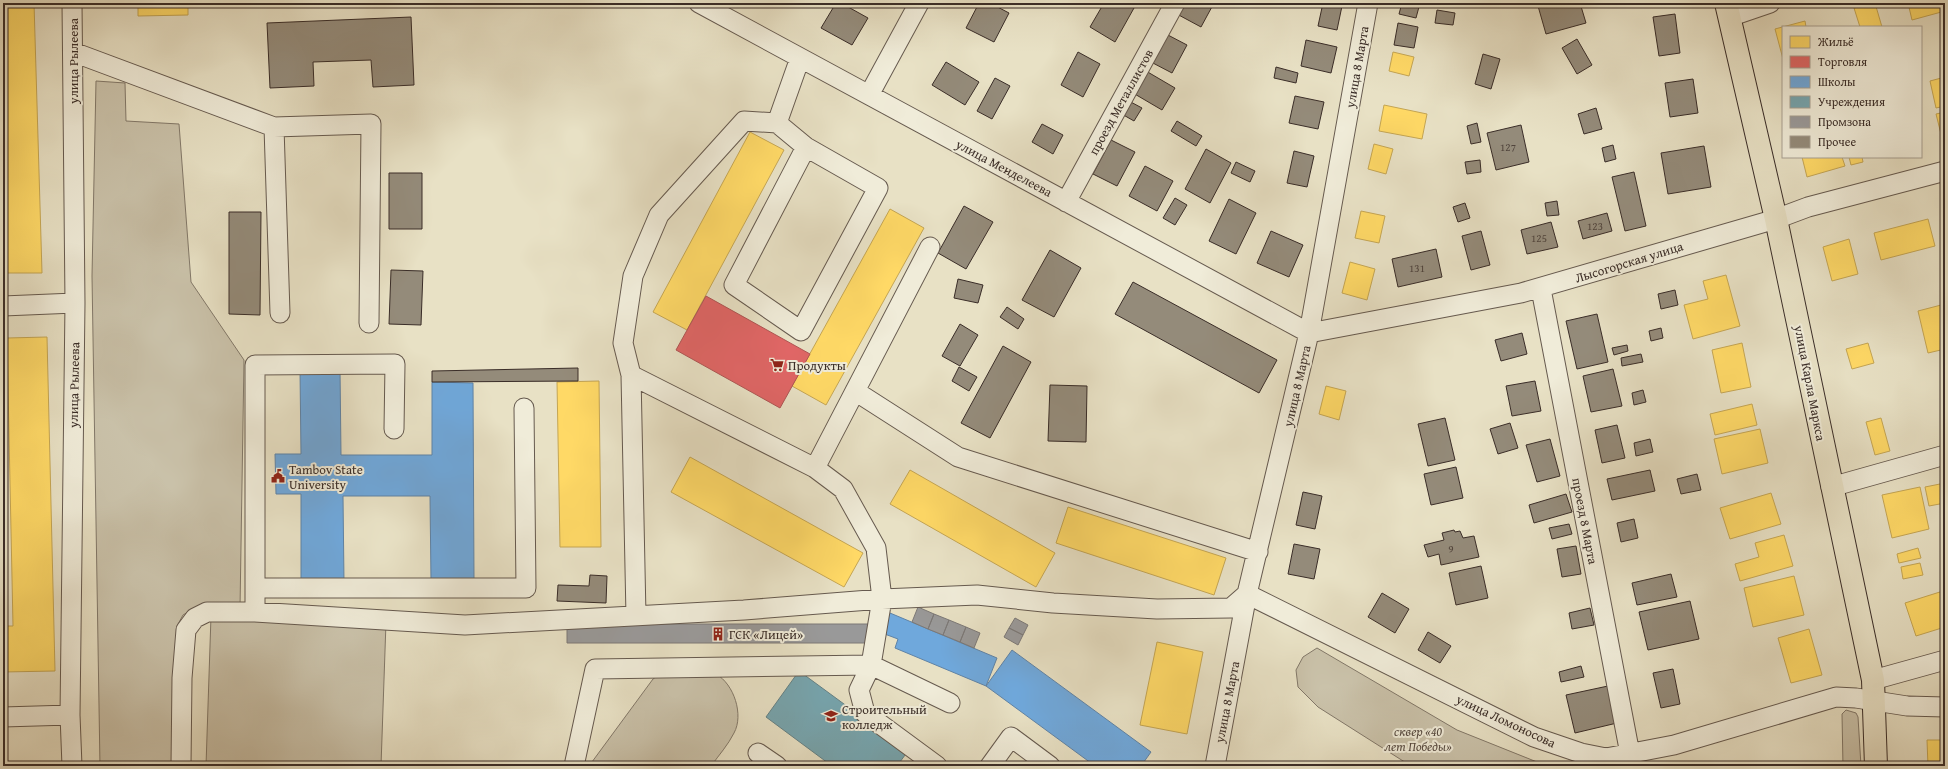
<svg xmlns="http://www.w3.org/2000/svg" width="1948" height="769" viewBox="0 0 1948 769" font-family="'Gentium Book Plus',serif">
<rect width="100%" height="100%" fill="#e8e1c5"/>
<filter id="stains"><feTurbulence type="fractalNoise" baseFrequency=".005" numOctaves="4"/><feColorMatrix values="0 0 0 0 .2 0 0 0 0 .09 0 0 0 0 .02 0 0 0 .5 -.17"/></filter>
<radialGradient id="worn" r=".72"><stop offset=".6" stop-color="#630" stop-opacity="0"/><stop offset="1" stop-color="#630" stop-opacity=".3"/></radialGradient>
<!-- green -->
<path fill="#cac2aa" stroke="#827869" d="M96,81L125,83L126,121L179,124L191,282L244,360L240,608L198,606L183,615L177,626L175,766H100L92,276Z
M211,616L386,622L381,766H206Z
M1317,648L1457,730L1547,766H1411L1318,707L1298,687L1296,670L1303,657Z
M667,669C677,670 710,670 716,674C734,684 744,715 734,733C728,745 719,755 711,766H589L653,679Z
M1846,710L1856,713L1858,717L1861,766H1843L1842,714Z"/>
<!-- homes -->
<path fill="#ffd966" stroke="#c4a553" d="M3,3H34L42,273H3Z
M138,3H188V15L138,16Z
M1875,3L1882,27H1860L1854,8Z
M1908,3H1945V11L1912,20Z
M1805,21L1806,27H1783V59L1775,29Z
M1393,52L1414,57L1409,76L1389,71Z
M1945,77V106L1936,108L1930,81Z
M1384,105L1427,114L1422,139L1379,131Z
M1945,112V137L1942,138L1936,114Z
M750,132L784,150L687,330L653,312Z
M1374,144L1393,149L1386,174L1368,169Z
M1802,157H1842L1845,166L1807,177Z
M1849,157H1862L1863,162L1851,165Z
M890,209L924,228L826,405L792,386Z
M1361,211L1385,216L1379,243L1355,238Z
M1928,219L1935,246L1881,260L1874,233Z
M1849,239L1858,274L1832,281L1823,247Z
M1350,262L1375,269L1367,300L1342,293Z
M1726,275L1740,326L1693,339L1684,305L1708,299L1703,281Z
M1945,304V349L1928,353L1918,311Z
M47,337L55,671L3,672V626H13L7,338Z
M1742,343L1751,387L1721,393L1712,350Z
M1868,343L1874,363L1852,369L1846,349Z
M599,381L601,547H560L557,382Z
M1326,386L1346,391L1339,420L1319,414Z
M1752,404L1757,425L1715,435L1710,414Z
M1881,418L1890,451L1875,455L1866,422Z
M1760,429L1768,463L1722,474L1714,439Z
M690,457L863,553L844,587L671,492Z
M910,470L1055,553L1036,587L890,504Z
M1945,483V503L1929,506L1925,487Z
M1920,487L1929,529L1892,538L1882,495Z
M1771,493L1781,524L1730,539L1720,508Z
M1068,507L1226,558L1214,595L1056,543Z
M1784,535L1793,566L1740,581L1735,564L1759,557L1755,543Z
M1918,548L1921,558L1899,563L1897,554Z
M1920,563L1923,575L1903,579L1901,567Z
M1794,576L1804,615L1753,627L1744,588Z
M1943,591L1945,627L1916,636L1905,603Z
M1809,629L1822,675L1791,683L1778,638Z
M1157,642L1203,652L1187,734L1140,725Z
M1927,740H1945V766H1928Z"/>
<!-- shops -->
<path fill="#e06666" stroke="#ae5553" d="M706,296L810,354L780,408L676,350Z"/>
<!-- schools -->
<path fill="#6fa8dc" stroke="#5f83a6" d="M300,370H340L341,455H432V382L473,383L474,579L431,580L430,496H343L344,583H301V494H276L275,454H301Z
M890,613L997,658L986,686L895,648L898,639L882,633Z
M1012,650L1151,752L1141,766H1095L986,686Z"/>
<!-- public -->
<path fill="#76a5af" stroke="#648186" d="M799,671L908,751L897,766H832L766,717Z"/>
<!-- industry -->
<path fill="#999" stroke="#7c7977" d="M918,607L934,614L928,629L912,622Z
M934,614L949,620L943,635L928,629Z
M1015,618L1028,625L1023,635L1009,628Z
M949,620L966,627L960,642L943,635Z
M567,624H869V643H567Z
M966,627L980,633L974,648L960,642Z
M1009,628L1023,635L1018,645L1004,637Z
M34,764V766H3V765Z"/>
<!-- building -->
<path fill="#948b7a" stroke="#3a2d28" d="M836,3H841L868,18L852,45L821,28Z
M979,3H990L1009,13L994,42L966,28Z
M1104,3H1126L1134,8L1115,42L1090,27Z
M1180,3H1214L1201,27L1175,13Z
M1323,3L1342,6L1337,30L1318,26Z
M1402,3H1420L1416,18L1399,14Z
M1549,3H1580L1586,23L1546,34L1538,6Z
M1644,3H1660L1645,6Z
M1437,10L1455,13L1453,25L1435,23Z
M1675,14L1680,53L1659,56L1653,17Z
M411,17L414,85L373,87L371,60L313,62L314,86L270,88L267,23Z
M1398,23L1418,27L1414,48L1394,45Z
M1166,34L1187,45L1172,73L1151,62Z
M1577,39L1592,65L1577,74L1562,48Z
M1306,40L1337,47L1331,73L1301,66Z
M1078,52L1100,64L1083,97L1061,85Z
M1483,54L1500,59L1491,89L1475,84Z
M946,62L979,82L965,105L932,85Z
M1276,67L1298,73L1296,83L1274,78Z
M1146,71L1175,88L1162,110L1133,93Z
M995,78L1010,86L992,119L977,111Z
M1693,79L1698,113L1670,117L1665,83Z
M1295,96L1324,102L1318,129L1289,123Z
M1127,100L1142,108L1134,121L1120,113Z
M1596,108L1602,129L1584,134L1578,114Z
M1177,121L1202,136L1196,146L1171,131Z
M1477,123L1481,142L1471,144L1467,126Z
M1042,124L1063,135L1053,154L1032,142Z
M1521,125L1529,162L1496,170L1487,133Z
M1111,140L1135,152L1117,186L1093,174Z
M1613,145L1616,159L1605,162L1602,148Z
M1704,146L1711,187L1668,194L1661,153Z
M1206,149L1231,163L1210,203L1185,189Z
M1294,151L1314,156L1307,187L1287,183Z
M1480,160L1481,172L1467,174L1465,162Z
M1236,162L1255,171L1250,182L1231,173Z
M1145,166L1173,181L1157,211L1129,196Z
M1634,172L1646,226L1625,231L1612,177Z
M389,173H422V229H389Z
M1175,198L1187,205L1175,225L1163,218Z
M1229,199L1256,213L1236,254L1209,241Z
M1557,201L1559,215L1547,216L1545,203Z
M1465,203L1470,218L1458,222L1453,207Z
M964,206L993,222L966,269L938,253Z
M229,212H261L260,315L229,314Z
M1607,213L1612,231L1583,239L1578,221Z
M1551,222L1558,247L1527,254L1521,230Z
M1271,231L1303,245L1289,277L1257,263Z
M1481,231L1490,265L1471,270L1462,236Z
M1436,249L1442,277L1398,287L1392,259Z
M1050,250L1081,268L1054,317L1022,300Z
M391,270L423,271L421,325L389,324Z
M958,279L983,285L978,303L954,298Z
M1133,282L1277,360L1259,393L1115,314Z
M1675,290L1678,305L1661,309L1658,294Z
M1007,307L1024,319L1018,329L1000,317Z
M1597,314L1608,362L1577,369L1566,321Z
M960,324L978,335L960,366L942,356Z
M1661,328L1663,338L1651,341L1649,331Z
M1522,333L1527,354L1501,361L1495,340Z
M1627,345L1628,351L1614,355L1612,348Z
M1003,346L1031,362L990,438L961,423Z
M1641,354L1643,362L1622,366L1621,358Z
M959,367L977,377L969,391L952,381Z
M578,368V381L432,382V371Z
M1613,369L1622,406L1591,412L1583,376Z
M1535,381L1541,411L1512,416L1506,386Z
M1050,385L1087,386L1086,442L1048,441Z
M1643,390L1646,402L1634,405L1632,393Z
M1445,418L1455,460L1428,466L1418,424Z
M1510,423L1518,448L1498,454L1490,429Z
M1617,425L1625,458L1602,463L1595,430Z
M1550,439L1560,476L1537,482L1526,445Z
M1650,439L1653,452L1636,456L1634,443Z
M1456,467L1463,498L1431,505L1424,474Z
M1650,470L1655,491L1612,500L1607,479Z
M1697,474L1701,490L1681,494L1677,479Z
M1303,492L1322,496L1315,529L1296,525Z
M1566,494L1572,512L1534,523L1529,505Z
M1634,519L1638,538L1621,542L1617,523Z
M1569,524L1572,534L1552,539L1549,528Z
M1454,530L1455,532L1460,531L1463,538L1474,536L1479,557L1441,565L1439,554L1428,557L1424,545L1444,540L1442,533Z
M1294,544L1320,549L1314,579L1288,574Z
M1576,546L1581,574L1562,577L1557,549Z
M1481,566L1488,598L1456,605L1449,573Z
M1671,574L1677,597L1637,605L1632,583Z
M590,575L607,576L606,603L557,601L558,585L589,586Z
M1382,593L1409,609L1395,633L1368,617Z
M1690,601L1699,639L1648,650L1639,612Z
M1590,608L1594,625L1572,629L1569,613Z
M1428,632L1451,646L1440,663L1418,650Z
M1581,666L1584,677L1561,682L1559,672Z
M1673,669L1680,704L1661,708L1653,673Z
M1608,686L1617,723L1575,733L1566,695Z"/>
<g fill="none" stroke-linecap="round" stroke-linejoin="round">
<!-- minor casing -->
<g stroke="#665a4f" stroke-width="21">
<path id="minor" d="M699,3L1309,333L1521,293L1776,219L1808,207L1945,171
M1729,17L1770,3
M73,52L274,127L371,124L369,323
M800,58L777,123L806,147L878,188L801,331L734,285L806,147
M869,95L919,3
M777,123L744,121L659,215L633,276L623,343L631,375L815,468L843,489L876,548L882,599L871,665L950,703
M274,127L280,313
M1066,202L1175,3
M1541,289L1630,754
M3,306L75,303
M631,375L636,616
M855,391L958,457L1258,552
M815,468L930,247
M1831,487L1945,455
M255,588H526L524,408
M1247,594L1534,737L1581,753L1606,758L1674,745L1836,697L1856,698L1907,706L1945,707
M255,612V365L395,364L394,429
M1873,680L1945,660
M3,717L70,715
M758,753L777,766
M72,766L70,715L75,303L72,3
M181,766L182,678L186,630L195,618L207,612H255L465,625L744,610L882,599L977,595L1053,603L1157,609L1231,608L1247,594
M574,766L595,669L871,665L859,690L865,713L937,766
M990,766L1011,737L1050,766
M1215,766L1247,594L1309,333L1368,3"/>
</g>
<!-- major casing -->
<g stroke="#3a2d28" stroke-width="24">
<path id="major" d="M1726,3L1776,219L1873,680L1876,766"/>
</g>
<!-- minor -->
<use href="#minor" stroke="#f0ecd9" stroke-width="19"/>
<!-- major -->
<use href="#major" stroke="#e8e1c5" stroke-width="22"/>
</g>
<!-- icons -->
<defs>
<g id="supermarket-bare" transform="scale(1.08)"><path d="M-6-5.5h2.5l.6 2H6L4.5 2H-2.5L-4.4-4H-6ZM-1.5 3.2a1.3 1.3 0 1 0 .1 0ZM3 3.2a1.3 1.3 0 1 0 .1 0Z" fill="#8f2418" stroke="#f0ecd9" stroke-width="2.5" paint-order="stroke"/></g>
<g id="civic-bare" transform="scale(1.08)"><path d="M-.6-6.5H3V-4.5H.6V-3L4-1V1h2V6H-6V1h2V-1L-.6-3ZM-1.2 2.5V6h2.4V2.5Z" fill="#8f2418" stroke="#f0ecd9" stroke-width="2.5" paint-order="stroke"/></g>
<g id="building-bare" transform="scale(1.08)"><path d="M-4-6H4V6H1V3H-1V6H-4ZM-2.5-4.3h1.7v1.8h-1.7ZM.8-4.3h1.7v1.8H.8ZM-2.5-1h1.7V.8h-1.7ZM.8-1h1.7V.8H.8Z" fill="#8f2418" stroke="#f0ecd9" stroke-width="2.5" paint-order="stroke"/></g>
<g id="university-bare" transform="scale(1.08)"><path d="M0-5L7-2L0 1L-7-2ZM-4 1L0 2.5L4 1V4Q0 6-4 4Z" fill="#8f2418" stroke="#f0ecd9" stroke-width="2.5" paint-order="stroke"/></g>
</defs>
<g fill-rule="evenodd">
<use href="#supermarket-bare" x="777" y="365"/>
<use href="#civic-bare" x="278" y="476"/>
<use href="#building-bare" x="718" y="634"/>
<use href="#university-bare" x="831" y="716"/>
</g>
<g text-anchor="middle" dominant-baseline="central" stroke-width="4" stroke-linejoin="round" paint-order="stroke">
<!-- number labels -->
<g font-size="11" fill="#50443c">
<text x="1508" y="147">127</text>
<text x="1595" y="226">123</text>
<text x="1539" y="238">125</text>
<text x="1417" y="268">131</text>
<text x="1451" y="549">9</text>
</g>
<!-- street labels -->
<g font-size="13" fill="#3a2d28" stroke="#f0ecd9">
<text transform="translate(73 61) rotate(-90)">улица Рылеева</text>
<text transform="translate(1357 67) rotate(-80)">улица 8 Марта</text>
<text transform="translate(1121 102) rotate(-61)">проезд Металлистов</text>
<text transform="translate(1004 168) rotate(28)">улица Менделеева</text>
<text transform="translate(1629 262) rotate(-17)">Лысогорская улица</text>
<text transform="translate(1810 383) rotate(79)">улица Карла Маркса</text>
<text transform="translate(74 385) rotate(-89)">улица Рылеева</text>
<text transform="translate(1297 386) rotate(-77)">улица 8 Марта</text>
<text transform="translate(1585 521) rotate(79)">проезд 8 Марта</text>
<text transform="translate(1227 702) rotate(-79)">улица 8 Марта</text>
<text transform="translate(1506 721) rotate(25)">улица Ломоносова</text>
</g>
<!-- poi labels -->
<g font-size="13" fill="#3a2d28" stroke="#f0ecd9" text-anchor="start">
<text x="788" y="365">Продукты</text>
<text x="289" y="469">Tambov State<tspan x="289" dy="15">University</tspan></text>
<text x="729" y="634">ГСК «Лицей»</text>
<text x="842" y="709">Строительный<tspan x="842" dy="15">колледж</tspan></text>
</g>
<!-- park labels -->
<g font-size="13" font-style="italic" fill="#574b42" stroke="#f0ecd9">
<text x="1418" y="731">cквер «40<tspan x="1418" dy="15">лет Победы»</tspan></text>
</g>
</g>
<!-- margin -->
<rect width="1948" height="769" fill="none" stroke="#e8e1c5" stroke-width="16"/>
<rect x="4" y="4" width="1940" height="761" fill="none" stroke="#3a2d28" stroke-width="2"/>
<rect x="8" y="8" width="1932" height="753" fill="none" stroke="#3a2d28"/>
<!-- legend -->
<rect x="1782" y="26" width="140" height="132" fill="#f0ecd9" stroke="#a7a092"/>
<rect x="1790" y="36" width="20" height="12" fill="#ffd966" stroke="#a7a092"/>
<text x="1818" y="46" font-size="12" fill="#3a2d28">Жильё</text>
<rect x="1790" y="56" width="20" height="12" fill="#e06666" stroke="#a7a092"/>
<text x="1818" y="66" font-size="12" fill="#3a2d28">Торговля</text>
<rect x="1790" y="76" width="20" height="12" fill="#6fa8dc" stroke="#a7a092"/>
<text x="1818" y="86" font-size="12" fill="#3a2d28">Школы</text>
<rect x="1790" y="96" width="20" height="12" fill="#76a5af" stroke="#a7a092"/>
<text x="1818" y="106" font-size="12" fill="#3a2d28">Учреждения</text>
<rect x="1790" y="116" width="20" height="12" fill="#999999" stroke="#a7a092"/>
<text x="1818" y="126" font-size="12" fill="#3a2d28">Промзона</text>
<rect x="1790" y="136" width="20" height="12" fill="#948b7a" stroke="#a7a092"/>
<text x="1818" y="146" font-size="12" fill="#3a2d28">Прочее</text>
<rect width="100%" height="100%" filter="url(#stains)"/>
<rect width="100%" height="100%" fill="url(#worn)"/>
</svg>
